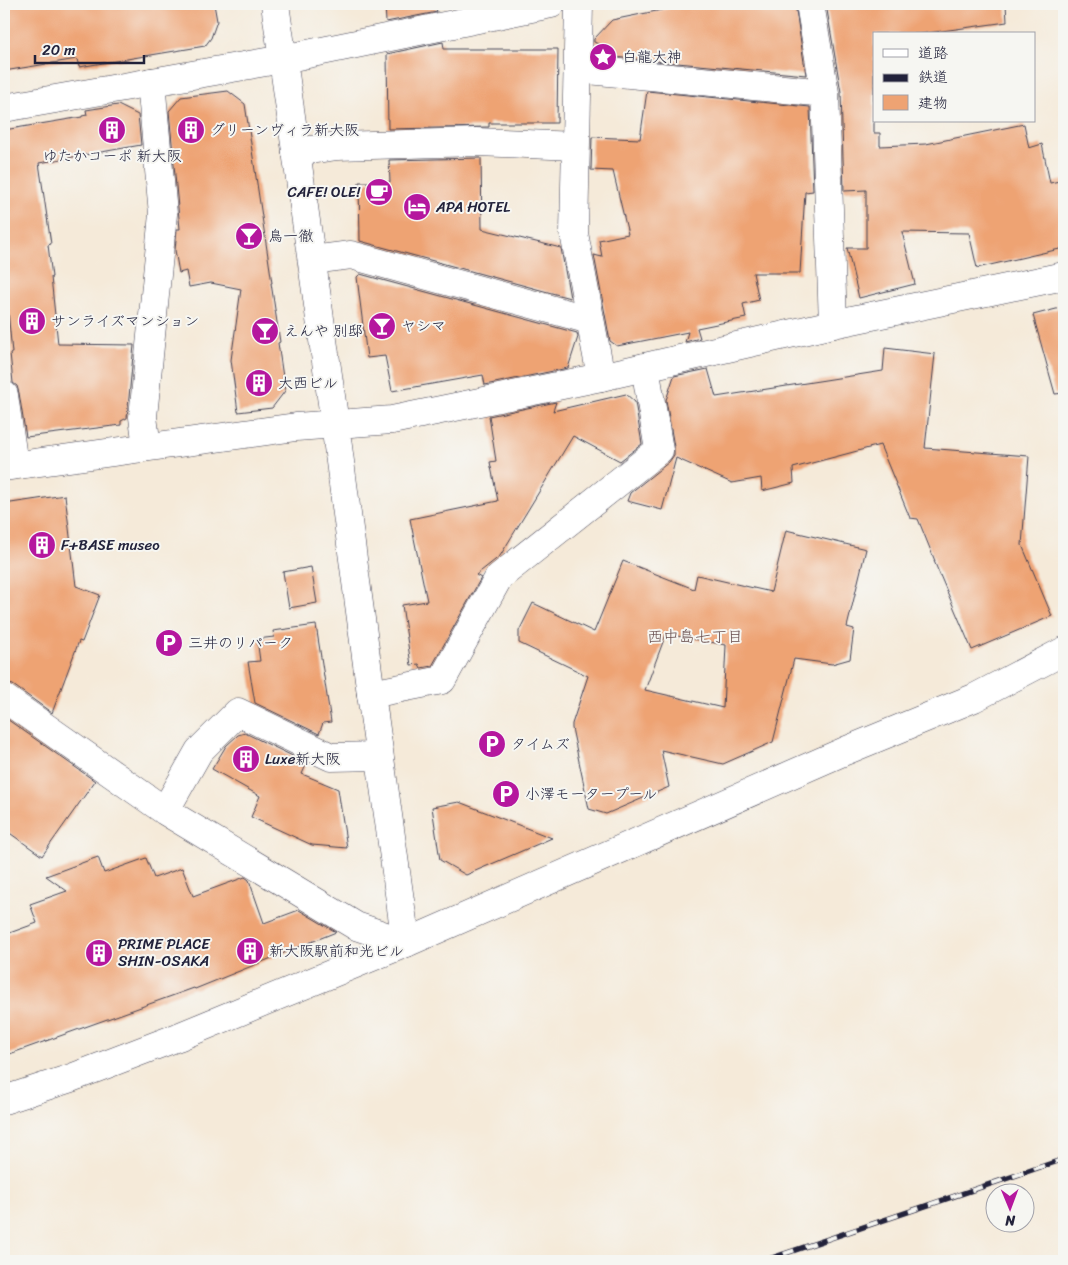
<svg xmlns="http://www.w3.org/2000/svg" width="1068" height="1265" viewBox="0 0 1068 1265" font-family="Sriracha,'Klee One',sans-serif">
<rect width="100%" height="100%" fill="#f6f6f2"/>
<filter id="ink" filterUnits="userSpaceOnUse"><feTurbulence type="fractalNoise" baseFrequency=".02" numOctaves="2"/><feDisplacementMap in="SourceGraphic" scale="10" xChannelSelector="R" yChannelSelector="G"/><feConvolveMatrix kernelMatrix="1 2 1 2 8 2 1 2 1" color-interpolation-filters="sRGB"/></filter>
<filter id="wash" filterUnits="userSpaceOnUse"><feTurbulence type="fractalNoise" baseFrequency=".0096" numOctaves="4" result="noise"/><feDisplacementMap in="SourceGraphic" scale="20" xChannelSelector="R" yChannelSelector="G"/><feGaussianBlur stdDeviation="1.12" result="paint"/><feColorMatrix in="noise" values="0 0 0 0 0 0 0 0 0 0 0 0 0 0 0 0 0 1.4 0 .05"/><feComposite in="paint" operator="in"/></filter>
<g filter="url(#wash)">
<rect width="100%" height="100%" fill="#f5ead9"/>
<g id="blocks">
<!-- building -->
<path fill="#eea373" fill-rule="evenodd" d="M4,4H214L217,21L211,38L205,46L79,67L77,59L4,71Z
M385,4H435L437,12L386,22Z
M691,4H795L806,75L613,57V51L594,42V39L612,20Z
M826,4H1006L1007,22L920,34H874V133H880V146L926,144L1024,124L1029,148L1042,144L1050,183L1064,180V248L977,268L969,233L902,232L915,284L859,298L847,248H866V190L844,191L841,92Z
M443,42L444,49H558L557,123H489V127L388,129L387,54Z
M228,91L245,104L272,283H271L280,342L278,343L285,391L272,408L238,412L231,360L241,289L211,283L189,287L186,271L179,273L175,250L177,229H180L169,111L181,97Z
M647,91L810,107L813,191L805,192L800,273H753L759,300L743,304L746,318L697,328L700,338L685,342L688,332L617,346L610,341L594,255L602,257L599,240L628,234L613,171L591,170L592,137L640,139Z
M118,105L138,115L141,145L39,163L51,244L48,245L52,277H51L58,344L134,345L127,418L121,421V425L26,437L19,393L17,386L13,383L10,353H12L4,268V130L82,117V116L87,115L86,110Z
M481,158L482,229L561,248L570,298L360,241L359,182H390L389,160Z
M360,274L577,333L578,337L568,368L485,385L483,375L392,391L385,356L367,358L357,277Z
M1064,307V393L1055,394L1033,315Z
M885,348L935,354L925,448L1029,456L1022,545L1052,616L972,650L934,561H935L918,519L910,518L880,445L793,468L794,483L762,491L761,478L732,483L676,458L662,510L627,501L630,493L669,462L674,455V447L666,400L674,376L708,369L716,397L883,371Z
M626,394L635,402L642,444L620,461L573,436L500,556L476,575L481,578L432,666L421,668L419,664L411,665L402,605L427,601L410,519L498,501L490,462L496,461L489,416L556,402L553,411Z
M65,495L76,586L100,595L82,642L79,641L52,713L13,685L4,683V504Z
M786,530L866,549L847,627L854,629L850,659L832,664L794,659L773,742L723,764L661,750L669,787L606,814L589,809L572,728V724L588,676L519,643V631L533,603L594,632L623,561L694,589L697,575L771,592ZM666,634L726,645L723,708L645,690Z
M311,567L317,603L289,608L283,572Z
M316,625L331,722L323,723L319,734L255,703L248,662L260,661L257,639L274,637L273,631Z
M4,717L95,781L42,856L4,829Z
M245,733L307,763L302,774L338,789L347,848L312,845L251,817L260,796L212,769L226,746L238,735Z
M459,802L552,838L466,875L440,860L432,807Z
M98,857L104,873L146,858L154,878L182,868L193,896L245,877L249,880L264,923L299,910L336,932L195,989L194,988L4,1056V935L37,923L30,904L67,891L46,876Z"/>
</g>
</g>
<g filter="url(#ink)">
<use href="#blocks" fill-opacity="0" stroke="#424053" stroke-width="1"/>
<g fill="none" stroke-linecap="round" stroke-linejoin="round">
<!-- minor casing -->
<g stroke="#424053" stroke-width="29">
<path id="minor" d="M579,4L574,233L601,377
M810,4L825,93L833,324
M578,69L825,93
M296,152L337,146L476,142L576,146
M312,260L351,255L590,320
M4,395L14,465
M147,447L143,417L163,214L151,82
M371,694L442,680L499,577L659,450L645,367
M4,698L165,811L356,926L406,943
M165,811L199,751L238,712L331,757L379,756
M4,1100L71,1078L178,1037L406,943L845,751L974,698L1064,651"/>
</g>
<!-- tertiary casing -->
<g stroke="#424053" stroke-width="29">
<path id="tertiary" d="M275,4L335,424L371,694L406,943
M4,108L283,59L551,4
M4,467L296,427L392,420L601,377L833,324L1064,276"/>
</g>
<!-- minor -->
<use href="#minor" stroke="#fff" stroke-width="28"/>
<!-- tertiary -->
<use href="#tertiary" stroke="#fff" stroke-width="28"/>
<!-- rail casing -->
<g stroke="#22223b" stroke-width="5.5">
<path id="rail" d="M763,1261L1064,1159"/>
</g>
<!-- rail -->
<use href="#rail" stroke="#f6f6f2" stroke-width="4" stroke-dasharray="11" stroke-linecap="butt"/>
</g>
</g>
<!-- icons -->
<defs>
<g id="sight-disc" transform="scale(1.4375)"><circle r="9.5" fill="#b5179e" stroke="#f6f6f2"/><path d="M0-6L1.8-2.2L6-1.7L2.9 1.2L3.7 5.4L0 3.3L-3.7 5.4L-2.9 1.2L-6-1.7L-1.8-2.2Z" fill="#fff"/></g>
<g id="building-disc" transform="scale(1.4375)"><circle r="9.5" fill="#b5179e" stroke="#f6f6f2"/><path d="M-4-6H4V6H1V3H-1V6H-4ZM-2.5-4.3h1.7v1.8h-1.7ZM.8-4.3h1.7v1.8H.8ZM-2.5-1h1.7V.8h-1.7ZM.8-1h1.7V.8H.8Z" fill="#fff"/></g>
<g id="cafe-disc" transform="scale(1.4375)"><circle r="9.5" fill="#b5179e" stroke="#f6f6f2"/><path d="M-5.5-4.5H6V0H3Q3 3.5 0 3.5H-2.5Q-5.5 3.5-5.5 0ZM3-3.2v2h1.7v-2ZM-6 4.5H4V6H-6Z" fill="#fff"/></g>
<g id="hotel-disc" transform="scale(1.4375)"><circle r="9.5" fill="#b5179e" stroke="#f6f6f2"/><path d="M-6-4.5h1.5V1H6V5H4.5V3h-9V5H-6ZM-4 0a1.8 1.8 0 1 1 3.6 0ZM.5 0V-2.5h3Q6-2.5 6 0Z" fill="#fff"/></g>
<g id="bar-disc" transform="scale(1.4375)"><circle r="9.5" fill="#b5179e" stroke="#f6f6f2"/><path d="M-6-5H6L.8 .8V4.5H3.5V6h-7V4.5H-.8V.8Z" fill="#fff"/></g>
<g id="parking-disc" transform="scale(1.4375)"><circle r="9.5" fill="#b5179e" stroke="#f6f6f2"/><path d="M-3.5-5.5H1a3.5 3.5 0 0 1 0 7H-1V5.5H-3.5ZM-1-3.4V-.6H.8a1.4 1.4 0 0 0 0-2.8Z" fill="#fff"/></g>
</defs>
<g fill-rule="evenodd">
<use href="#sight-disc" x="603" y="57"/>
<use href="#building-disc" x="112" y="130"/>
<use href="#building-disc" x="191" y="130"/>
<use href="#cafe-disc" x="379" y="192"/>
<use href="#hotel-disc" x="417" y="207"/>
<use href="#bar-disc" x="249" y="236"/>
<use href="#building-disc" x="32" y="321"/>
<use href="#bar-disc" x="382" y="326"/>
<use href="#bar-disc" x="265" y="331"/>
<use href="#building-disc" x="259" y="383"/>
<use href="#building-disc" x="42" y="545"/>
<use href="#parking-disc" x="169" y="643"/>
<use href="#parking-disc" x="492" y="744"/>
<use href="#building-disc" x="246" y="759"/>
<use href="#parking-disc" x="506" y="794"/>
<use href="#building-disc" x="250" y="951"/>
<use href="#building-disc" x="99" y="953"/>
</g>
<g text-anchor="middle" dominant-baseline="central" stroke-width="4" stroke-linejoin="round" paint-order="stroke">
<!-- poi labels -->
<g font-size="15" fill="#22223b" stroke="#f6f6f2" text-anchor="start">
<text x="622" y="57">白龍大神</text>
<text x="210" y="130">グリーンヴィラ新大阪</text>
<text x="112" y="156" text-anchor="middle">ゆたかコーポ 新大阪</text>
<text x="360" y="192" text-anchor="end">CAFE! OLE!</text>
<text x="436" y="207">APA HOTEL</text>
<text x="268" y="236">鳥一徹</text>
<text x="51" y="321">サンライズマンション</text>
<text x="401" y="326">ヤシマ</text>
<text x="284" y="331">えんや 別邸</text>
<text x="278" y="383">大西ビル</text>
<text x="61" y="545">F+BASE museo</text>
<text x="188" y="643">三井のリパーク</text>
<text x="511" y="744">タイムズ</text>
<text x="265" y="759">Luxe新大阪</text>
<text x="525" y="794">小澤モータープール</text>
<text x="118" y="944">PRIME PLACE<tspan x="118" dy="17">SHIN-OSAKA</tspan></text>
<text x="269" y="951">新大阪駅前和光ビル</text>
</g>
<!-- neighbourhood labels -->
<g font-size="16" fill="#694f4f" stroke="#f6f6f2">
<text x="695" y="636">西中島七丁目</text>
</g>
</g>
<!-- margin -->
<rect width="1068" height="1265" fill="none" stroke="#f6f6f2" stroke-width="20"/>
<!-- legend -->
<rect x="873" y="32" width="162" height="90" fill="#f6f6f2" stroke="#a1a1a9"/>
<rect x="883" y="49" width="25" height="8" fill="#ffffff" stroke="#a1a1a9"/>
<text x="918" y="58" font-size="15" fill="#22223b">道路</text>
<rect x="883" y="74" width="25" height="8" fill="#22223b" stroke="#a1a1a9"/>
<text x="918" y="82" font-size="15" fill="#22223b">鉄道</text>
<rect x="883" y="95" width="25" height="15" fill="#eea373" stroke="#a1a1a9"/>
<text x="918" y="108" font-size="15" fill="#22223b">建物</text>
<!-- north arrow -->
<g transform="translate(1010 1208) rotate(179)"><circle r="24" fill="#f6f6f2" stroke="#a1a1a9"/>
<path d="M0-4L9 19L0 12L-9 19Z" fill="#b5179e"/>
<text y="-8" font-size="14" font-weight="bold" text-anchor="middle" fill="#22223b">N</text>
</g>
<!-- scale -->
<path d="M35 55v8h109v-8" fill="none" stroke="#22223b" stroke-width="2.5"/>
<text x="42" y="55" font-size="15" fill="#22223b" stroke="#f6f6f2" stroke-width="4" paint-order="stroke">20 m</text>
</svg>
